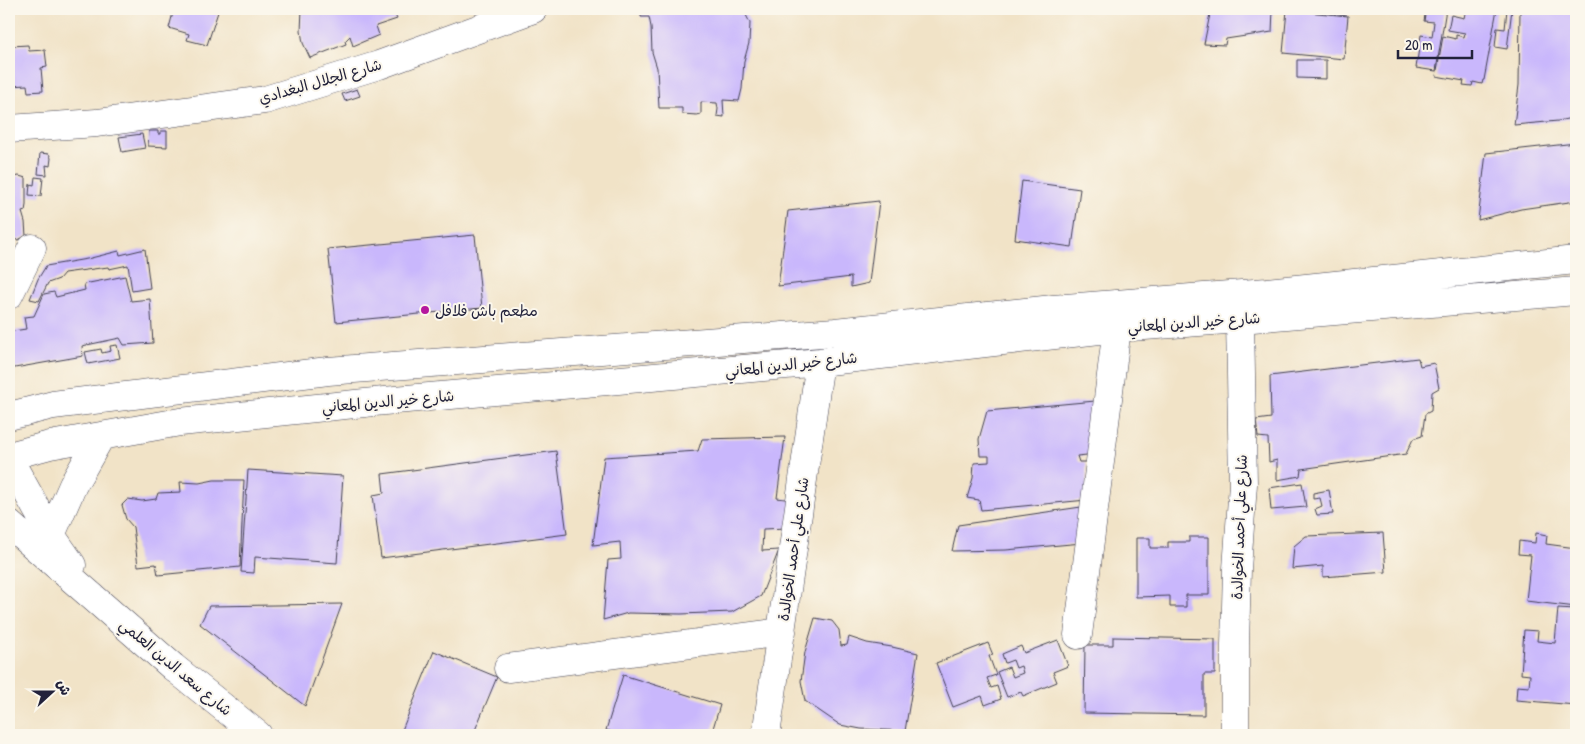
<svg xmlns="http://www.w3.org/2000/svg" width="1585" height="744" viewBox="0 0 1585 744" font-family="'Patrick Hand','Playpen Sans Arabic',sans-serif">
<rect width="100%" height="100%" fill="#fbf7ec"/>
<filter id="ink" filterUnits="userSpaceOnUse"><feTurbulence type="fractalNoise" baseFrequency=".02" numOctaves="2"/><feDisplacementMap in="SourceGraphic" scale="10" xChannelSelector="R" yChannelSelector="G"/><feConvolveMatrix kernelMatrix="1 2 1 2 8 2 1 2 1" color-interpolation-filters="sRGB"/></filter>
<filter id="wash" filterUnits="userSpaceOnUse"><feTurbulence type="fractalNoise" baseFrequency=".0096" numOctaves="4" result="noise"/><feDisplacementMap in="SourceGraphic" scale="20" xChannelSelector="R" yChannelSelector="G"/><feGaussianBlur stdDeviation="1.12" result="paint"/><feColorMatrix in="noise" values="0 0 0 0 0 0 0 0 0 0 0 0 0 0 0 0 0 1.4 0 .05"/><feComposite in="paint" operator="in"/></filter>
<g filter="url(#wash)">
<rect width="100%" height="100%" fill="#f1e3c7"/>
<g id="blocks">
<!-- building -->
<path fill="#c9b7fc" d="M174,9H219L207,45L187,40L189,34L169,28Z
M302,9H392L397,19L376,26L379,35L353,46L350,36L345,41L346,44L310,58L303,43L301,31Z
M641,9H743L750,23L749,43L744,61L742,89L739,101L723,100L724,117L717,116L718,109L717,103L701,102V114L697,115L682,114V108H659L657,68L652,52L651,27L649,17H641Z
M1211,9H1273L1272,32L1226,39L1225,45L1204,44Z
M1426,9H1446L1436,71L1416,68L1421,35L1432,37L1434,22L1424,21Z
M1466,9H1497L1484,80H1483L1482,84L1473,82L1472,86L1463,85L1464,81L1436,76L1443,36L1456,39V35L1464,37L1465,33L1448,30L1451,15L1464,18Z
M1507,9H1512L1507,49L1495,47L1497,28L1505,29Z
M1520,9H1576V117L1558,121L1514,125L1519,85Z
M1287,10L1348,16L1344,59L1283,53Z
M9,41H11V46L28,45L29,51L45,50L47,67L41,68L43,91L28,92L27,85L9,86Z
M1297,60H1326V79L1297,78Z
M357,89L360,96L345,101L342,94Z
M149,131H158V134H161V131H167V147L148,146Z
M142,134L145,148L122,152L119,137Z
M1576,143V201L1521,209L1478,220L1486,153Z
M40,153L49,154L51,158L50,166L46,165L47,175L38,174Z
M19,176L26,178V205L25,211L22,212L25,222L26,236L18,240L9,239V178Z
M35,177L43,178L41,196L29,195L30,184L34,185Z
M1022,181L1080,189L1072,247L1015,239Z
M879,201L869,283L851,287V277L778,286L788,211Z
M475,235L482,308L336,322L328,249Z
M145,249L150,288L132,291L128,265L109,269L108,267L64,273L59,279L48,283L39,301L30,299L38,279L46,266L87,259L119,251L120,255Z
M125,276L131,301L150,299L153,343L124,345L120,338L82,346L83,356L9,369V342L13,331L26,329L24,317L34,316L44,294L54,292L56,297L85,290L84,284Z
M117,345L120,358L88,364L85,352L101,349L102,353L111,351L110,346Z
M1418,358L1420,366L1434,363L1439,388L1432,392L1431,411L1425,414L1422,436L1413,439L1406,454L1301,469L1300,476L1277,480V460L1269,462L1268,438L1258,437L1256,420L1271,418L1270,376Z
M1106,400L1097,454L1077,456L1079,462H1086L1087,500L981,510L979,500L967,498L973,478L974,463L989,462V456H980L979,439L987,411Z
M785,437L777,498L793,500L788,528L763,529L762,551L779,550L761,596L732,612L681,614L628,613L603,620L608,560L621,559L620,542L593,545L604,457L698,451L702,439Z
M556,451L567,534L381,558L373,495L384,493L382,474Z
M248,470L343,476L337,563L255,557L254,573L241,572Z
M214,480H244L240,567L158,575L156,564L138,566L133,527L126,519L122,505L128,499L142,501L156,499L158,493L181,492L180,482L199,483Z
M1302,483L1306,507L1271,510L1269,488Z
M1329,490L1333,514L1317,515L1315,509L1322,506L1320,498L1313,499V493Z
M1081,507L1082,543L1006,550L952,551L958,525Z
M1383,533L1386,572L1323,577V566L1292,569L1294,546L1306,536Z
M1536,533L1547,535L1546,544L1576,548V607L1526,601L1531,555L1518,554L1519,541L1535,543Z
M1189,537H1209V595H1186V607H1170V596L1136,597V538H1150V548H1168V542H1189Z
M342,604L305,706L200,624L209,606Z
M1558,608L1576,609V629L1574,628L1573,644H1576V705L1516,700L1517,686L1529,687L1530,675L1521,674L1524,630L1538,631L1537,641L1555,643Z
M815,618L832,621L839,630L841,646L847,645L849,637L867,643L892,647L918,653L905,731L861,729L840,725L805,701L801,681L805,652Z
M1113,637L1215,639V674H1204V715L1084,713L1085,645H1113Z
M1058,640L1068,666L1053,672L1057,682L1023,696L1021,692L1007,697L997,672L1009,667L1013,677L1023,673L1021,666L1016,668L1013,660L1005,663L1002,654L1021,646L1024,653Z
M988,643L993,655L989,656L996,675L987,678L991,688L997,686L1001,699L985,705L982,696L953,707L936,663Z
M434,651L497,677L473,735H400Z
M623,675L720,705L711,735H623L606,730Z
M513,729L528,735H511Z"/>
</g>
</g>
<g filter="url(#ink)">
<use href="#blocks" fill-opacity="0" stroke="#413f50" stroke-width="1"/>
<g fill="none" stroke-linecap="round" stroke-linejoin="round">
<!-- minor casing -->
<g stroke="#413f50" stroke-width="29">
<path id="minor" d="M9,129L97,123L265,100L379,65L533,9
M9,295L32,248
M9,416L53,405L328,371L835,332L1053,309L1267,292L1576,260
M9,456L50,445L180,422L384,401L820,362L1117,328L1240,319L1576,291
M9,459L51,535L72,565
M9,524L173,667L258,735
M51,535L73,485L101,436
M1078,635L1117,328
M508,668L782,632
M766,735L820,362
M1235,735V645L1237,569L1243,484L1240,319"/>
</g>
<!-- minor -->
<use href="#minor" stroke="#fff" stroke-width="28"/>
</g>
</g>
<!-- markers -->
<circle fill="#b5179e" stroke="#fbf7ec" stroke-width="2" cx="425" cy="310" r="5"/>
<g text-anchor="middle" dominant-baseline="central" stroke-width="4" stroke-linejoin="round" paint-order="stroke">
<!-- street labels -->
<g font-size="15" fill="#22223b" stroke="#fbf7ec">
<text transform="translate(320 81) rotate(-16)">شارع الجلال البغدادي</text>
<text transform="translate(1194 322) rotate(-4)">شارع خير الدين المعاني</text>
<text transform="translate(791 364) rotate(-6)">شارع خير الدين المعاني</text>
<text transform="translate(388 401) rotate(-5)">شارع خير الدين المعاني</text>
<text transform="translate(1239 527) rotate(-88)">شارع علي أحمد الخوالدة</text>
<text transform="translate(793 549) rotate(-82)">شارع علي أحمد الخوالدة</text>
<text transform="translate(176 667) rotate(40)">شارع سعد الدين العلمي</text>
</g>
<!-- poi labels -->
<g font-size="15" fill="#22223b" stroke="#fbf7ec" text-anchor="start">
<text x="435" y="310">مطعم باش فلافل</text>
</g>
</g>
<!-- margin -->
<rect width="1585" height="744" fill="none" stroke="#fbf7ec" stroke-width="30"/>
<!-- north arrow -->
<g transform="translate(52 692) rotate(69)" stroke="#fbf7ec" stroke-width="4" paint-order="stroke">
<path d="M0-4L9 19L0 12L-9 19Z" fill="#22223b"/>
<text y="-8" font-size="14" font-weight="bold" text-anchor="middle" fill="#22223b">ش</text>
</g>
<!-- scale -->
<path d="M1398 50v8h74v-8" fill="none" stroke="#22223b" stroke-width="2.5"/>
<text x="1405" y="50" font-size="15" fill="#22223b" stroke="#fbf7ec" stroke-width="4" paint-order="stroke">20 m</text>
</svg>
